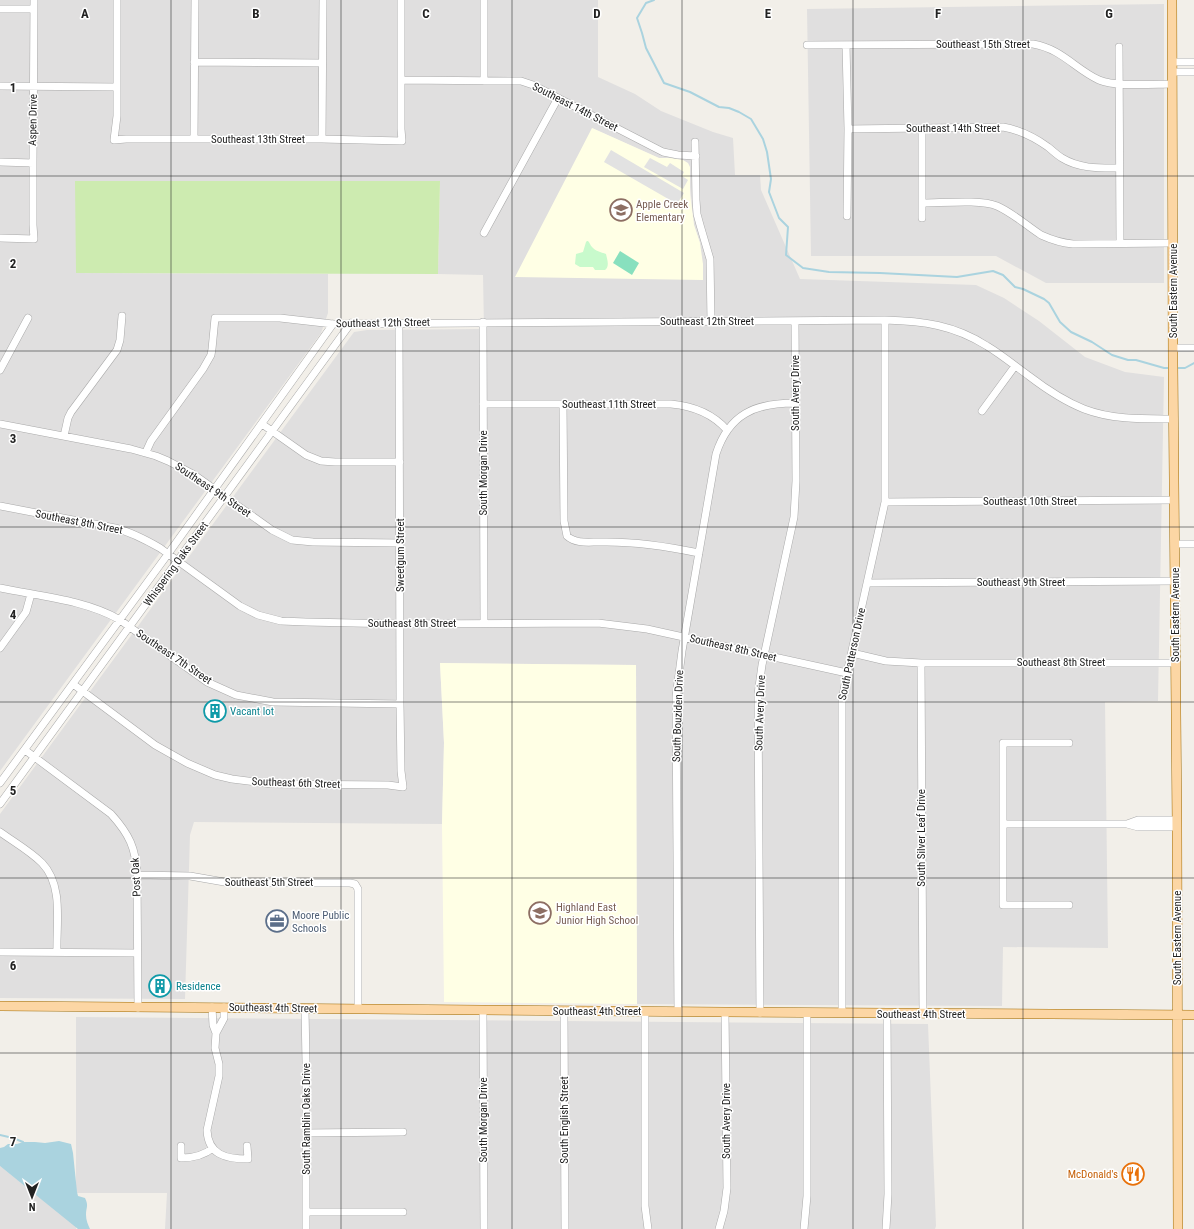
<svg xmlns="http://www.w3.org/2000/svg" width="1194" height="1229" viewBox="0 0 1194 1229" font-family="'Roboto Condensed',sans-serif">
<rect width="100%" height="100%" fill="#f2efe9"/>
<!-- residential -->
<path fill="#e0dfdf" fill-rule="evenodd" d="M0,0H598V77L635,94L661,111L713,132L733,138L735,175H760L761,190L800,279L976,285L1004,298L1039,321L1085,357L1125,372L1164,377L1158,701L1105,702L1108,948L1003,947L1002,1006L637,1004L636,665L440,663L444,743L442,824L194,822L190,835L185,999L0,998V814L354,332L367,330L484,329L483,275L438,274L440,181L77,273L328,274V313L321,333L0,771ZM592,128L659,158H670L690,187L694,225L700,243Z
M1164,4V283H1046L996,256H811L807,9Z
M76,1017L928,1024L936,1226L935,1229H165L167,1193H76Z
M0,1166L76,1226V1229H0Z"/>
<!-- education -->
<path fill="#ffffe5" d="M592,128L659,158H670L683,160L688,163L690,167V195L694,225L700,243L703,264V280L515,277Z
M440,663L636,665L637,1004L444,1002L442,824L444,743Z"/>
<!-- grass -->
<path fill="#cdebb0" d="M75,181H440L438,274L76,273Z"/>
<!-- park -->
<path fill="#c8facc" d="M587,241H588C590,243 590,245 592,247C595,251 601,252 606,254C607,259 610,266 605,270H595L593,267H580L575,264L576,254L583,252L586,242Z"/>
<!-- pitch -->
<path fill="#88e0be" d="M620,251L639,263L632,275L613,263Z"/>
<!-- parking -->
<path fill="#e2e2e2" d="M611,150L684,193L677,204L604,162Z
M650,158L667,167L670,163L684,172L682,176L688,180L683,189L644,167Z"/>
<!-- water -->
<path fill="#aad3df" d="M59,1141L71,1144L73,1153L77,1192L78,1196L85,1198C89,1206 86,1207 86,1215C86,1220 88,1225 90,1229H78L0,1166V1148L4,1147L8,1144H17L23,1142H35L45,1143Z"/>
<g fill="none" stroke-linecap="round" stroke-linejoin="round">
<!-- stream -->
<path stroke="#aad3df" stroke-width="2" d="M654,0L646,3L637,18L642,33L646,48L664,83L690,92L719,107L729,108L739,112L751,119L763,139L767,152L771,179L769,192L779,218L788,227L786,255L803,268L829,272L880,273L957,277L993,271L1003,275L1015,287L1023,289L1044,299L1049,303L1060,322L1071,332L1092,342L1112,355L1128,360H1136L1164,368H1170
M1176,368H1185L1194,363
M0,1135L13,1138L23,1142"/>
<!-- minor casing -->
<g stroke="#a9a9a9" stroke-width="8">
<path id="minor" d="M117,0V116L114,140L126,139H322L402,141L401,129V0
M484,0V81
M0,9H34
M807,45L1033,44C1062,49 1075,69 1099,80C1115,87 1154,84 1172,84
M846,45L848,129L847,216
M1119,47L1120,243
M194,62L322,63
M1172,62H1194
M1172,72H1194
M401,80L521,81L533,85L663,152L678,155L696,156
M0,86L117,87
M848,129L1003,127C1020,130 1034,137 1048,147C1053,151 1057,155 1062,158C1080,169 1100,168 1119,168
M194,139L195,0
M322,139L323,0
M695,142L696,200L697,214L700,225L710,259L711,321
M0,162L33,163
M923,203C942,203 981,199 997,206C1013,213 1027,226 1041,235C1052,240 1062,243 1073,244L1173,243
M922,218V128
M484,233L558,98
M0,238L34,239L33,225V163L34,0
M483,322L484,623
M1173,348H1194
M0,370L28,318
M483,404H671C693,406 712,413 727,430
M563,404L564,521L567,536C576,544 588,542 599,542C633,541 666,546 699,553
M982,411L1015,366
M0,424L131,449L156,456L168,461L193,474L272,530L292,540L313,542L400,543
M262,424L306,455L321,461L335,462H400
M64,436L68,418L71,412L117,350L120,340L122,316
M146,452L151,441L203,369L211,355L212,349L215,318H280L333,324L885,320C923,321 954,325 987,346C1002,355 1015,366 1029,376C1046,389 1064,401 1084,409C1113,420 1143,419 1174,419
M885,502L1174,500
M0,506L115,528C131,532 146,540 160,548L240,606L258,615L281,621L306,622L400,624L598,623L647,629L847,673
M1175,544H1194
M867,583L1175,581
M0,588C38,596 86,600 120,620L207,682L236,695L273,702L400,704
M0,648L26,612L31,594
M852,653L886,661L921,663H1175
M921,663L923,1014
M73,684L155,745L187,763L215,775L232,779L272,784L388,785L403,787L401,771L400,704L399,323
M25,750L111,814C129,834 136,848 137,875L138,1008
M0,783L168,554L333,324
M0,804L351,323
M1004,824H1127L1138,827H1177
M1127,824L1138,820H1177
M0,832C14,842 30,851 42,863C64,886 56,924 57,952
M137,875L190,876L230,883H350L355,884L358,889V1009
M1069,905H1003V743H1069
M0,952L137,953
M212,1007L213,1025L216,1033L215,1048L219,1064V1076L207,1130C208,1155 226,1159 248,1159L247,1146
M305,1008L306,1062V1229
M483,1010L484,1229
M564,1011L565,1229
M645,1012V1206L648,1229
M678,1012L676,697L682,651L716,454C729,414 755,403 795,403
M760,1013L758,694L762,665L794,517L796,481L795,321
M842,1013V701L847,673L885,502V320
M216,1033L224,1018V1007
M306,1133L403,1132
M181,1146V1158C193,1158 203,1156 213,1148
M306,1212H403
M719,1229L724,1211L727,1188L725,1012
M804,1229L807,1196V1013
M886,1229L888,1194L887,1013"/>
</g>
<!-- major casing -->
<g stroke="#a06b00" stroke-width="10">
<path id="major" d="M1172,0L1173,364L1177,827L1178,1229
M0,1006L725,1012L1194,1015"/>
</g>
<!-- minor -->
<use href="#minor" stroke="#fff" stroke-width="7"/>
<!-- major -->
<use href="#major" stroke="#fcd6a4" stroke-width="9"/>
</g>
<!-- grid -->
<path fill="none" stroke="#222" stroke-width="1" stroke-opacity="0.55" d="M171,0V1229M341,0V1229M512,0V1229M682,0V1229M853,0V1229M1023,0V1229M0,176H1194M0,351H1194M0,527H1194M0,702H1194M0,878H1194M0,1053H1194"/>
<!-- icons -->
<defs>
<g id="school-ring" transform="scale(1.15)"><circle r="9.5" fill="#fff" stroke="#8d6e63" stroke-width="1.5"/><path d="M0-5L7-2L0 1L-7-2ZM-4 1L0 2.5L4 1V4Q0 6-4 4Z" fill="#8d6e63"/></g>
<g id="building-ring" transform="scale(1.15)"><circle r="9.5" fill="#fff" stroke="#0f9aa8" stroke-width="1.5"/><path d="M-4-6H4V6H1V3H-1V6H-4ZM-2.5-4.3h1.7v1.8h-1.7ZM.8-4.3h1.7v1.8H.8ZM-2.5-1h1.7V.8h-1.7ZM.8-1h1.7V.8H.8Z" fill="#0f9aa8"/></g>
<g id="office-ring" transform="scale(1.15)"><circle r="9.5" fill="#fff" stroke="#5c6f8a" stroke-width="1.5"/><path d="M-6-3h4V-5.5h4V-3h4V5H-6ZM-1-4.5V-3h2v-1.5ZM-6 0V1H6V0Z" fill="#5c6f8a"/></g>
<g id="restaurant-ring" transform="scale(1.15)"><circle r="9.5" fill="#fff" stroke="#e8710a" stroke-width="1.5"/><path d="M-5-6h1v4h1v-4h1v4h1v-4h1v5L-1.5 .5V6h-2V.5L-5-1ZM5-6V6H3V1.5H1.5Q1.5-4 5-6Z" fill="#e8710a"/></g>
</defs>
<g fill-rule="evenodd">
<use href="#school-ring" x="621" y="210"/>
<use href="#building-ring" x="215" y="711"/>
<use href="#school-ring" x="540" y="913"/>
<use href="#office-ring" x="277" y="921"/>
<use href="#building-ring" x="160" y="986"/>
<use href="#restaurant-ring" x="1133" y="1174"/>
</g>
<g text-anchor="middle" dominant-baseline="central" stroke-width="3" stroke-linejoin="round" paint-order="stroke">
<!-- street labels -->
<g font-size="11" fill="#222" stroke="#fff">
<text x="983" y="44">Southeast 15th Street</text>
<text transform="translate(575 107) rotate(27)">Southeast 14th Street</text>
<text transform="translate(33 120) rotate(-89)">Aspen Drive</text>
<text x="953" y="128">Southeast 14th Street</text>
<text x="258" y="139">Southeast 13th Street</text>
<text transform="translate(1173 291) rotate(-90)">South Eastern Avenue</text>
<text x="707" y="321">Southeast 12th Street</text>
<text transform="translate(383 323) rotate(-1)">Southeast 12th Street</text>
<text transform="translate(795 393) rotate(-90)">South Avery Drive</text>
<text x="609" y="404">Southeast 11th Street</text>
<text transform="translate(483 473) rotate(-90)">South Morgan Drive</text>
<text transform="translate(213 490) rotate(34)">Southeast 9th Street</text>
<text x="1030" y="501">Southeast 10th Street</text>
<text transform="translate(79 522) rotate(11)">Southeast 8th Street</text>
<text transform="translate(400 555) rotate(-90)">Sweetgum Street</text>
<text transform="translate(176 564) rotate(-54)">Whispering Oaks Street</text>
<text x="1021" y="582">Southeast 9th Street</text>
<text transform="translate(1175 615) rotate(-90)">South Eastern Avenue</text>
<text x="412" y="623">Southeast 8th Street</text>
<text transform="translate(733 648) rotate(13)">Southeast 8th Street</text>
<text transform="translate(852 654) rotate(-78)">South Patterson Drive</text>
<text transform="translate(174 657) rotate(34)">Southeast 7th Street</text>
<text x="1061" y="662">Southeast 8th Street</text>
<text transform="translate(760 713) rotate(-88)">South Avery Drive</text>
<text transform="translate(678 716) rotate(-88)">South Bouziden Drive</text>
<text transform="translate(296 783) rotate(2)">Southeast 6th Street</text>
<text transform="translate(921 838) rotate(-90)">South Silver Leaf Drive</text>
<text transform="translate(136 877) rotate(-93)">Post Oak</text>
<text x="269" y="882">Southeast 5th Street</text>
<text transform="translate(1177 938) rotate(-90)">South Eastern Avenue</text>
<text transform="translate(273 1008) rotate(1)">Southeast 4th Street</text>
<text x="597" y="1011">Southeast 4th Street</text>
<text x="921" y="1014">Southeast 4th Street</text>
<text transform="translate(306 1119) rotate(-90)">South Ramblin Oaks Drive</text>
<text transform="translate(483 1120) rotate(-90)">South Morgan Drive</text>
<text transform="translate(564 1120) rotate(-90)">South English Street</text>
<text transform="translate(726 1121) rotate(-90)">South Avery Drive</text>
</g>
<!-- education labels -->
<g font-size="11" fill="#785e54" stroke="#fff" text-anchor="start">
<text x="636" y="204">Apple Creek<tspan x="636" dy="13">Elementary</tspan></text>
<text x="556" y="907">Highland East<tspan x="556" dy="13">Junior High School</tspan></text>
</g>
<!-- culture labels -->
<g font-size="11" fill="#0d838f" stroke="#fff" text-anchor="start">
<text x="230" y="711">Vacant lot</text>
<text x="176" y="986">Residence</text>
</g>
<!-- service labels -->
<g font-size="11" fill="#4e5e75" stroke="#fff" text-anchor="start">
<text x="292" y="915">Moore Public<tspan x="292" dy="13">Schools</tspan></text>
</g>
<!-- food labels -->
<g font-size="11" fill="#c56008" stroke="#fff" text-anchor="end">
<text x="1118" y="1174">McDonald's</text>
</g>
</g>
<g font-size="13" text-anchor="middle" font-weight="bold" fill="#222" stroke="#fff" stroke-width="3" stroke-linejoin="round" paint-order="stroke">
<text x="85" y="18">A</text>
<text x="256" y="18">B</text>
<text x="426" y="18">C</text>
<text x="597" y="18">D</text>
<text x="768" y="18">E</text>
<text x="938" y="18">F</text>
<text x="1109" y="18">G</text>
<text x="13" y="92">1</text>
<text x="13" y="268">2</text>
<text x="13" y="443">3</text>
<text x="13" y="619">4</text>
<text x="13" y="795">5</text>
<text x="13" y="970">6</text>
<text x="13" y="1146">7</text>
</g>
<!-- north arrow -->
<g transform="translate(32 1197) rotate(180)" stroke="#ffffff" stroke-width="3" paint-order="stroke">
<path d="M0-3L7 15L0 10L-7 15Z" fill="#222222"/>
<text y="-6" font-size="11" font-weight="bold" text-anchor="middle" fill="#222222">N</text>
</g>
</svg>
